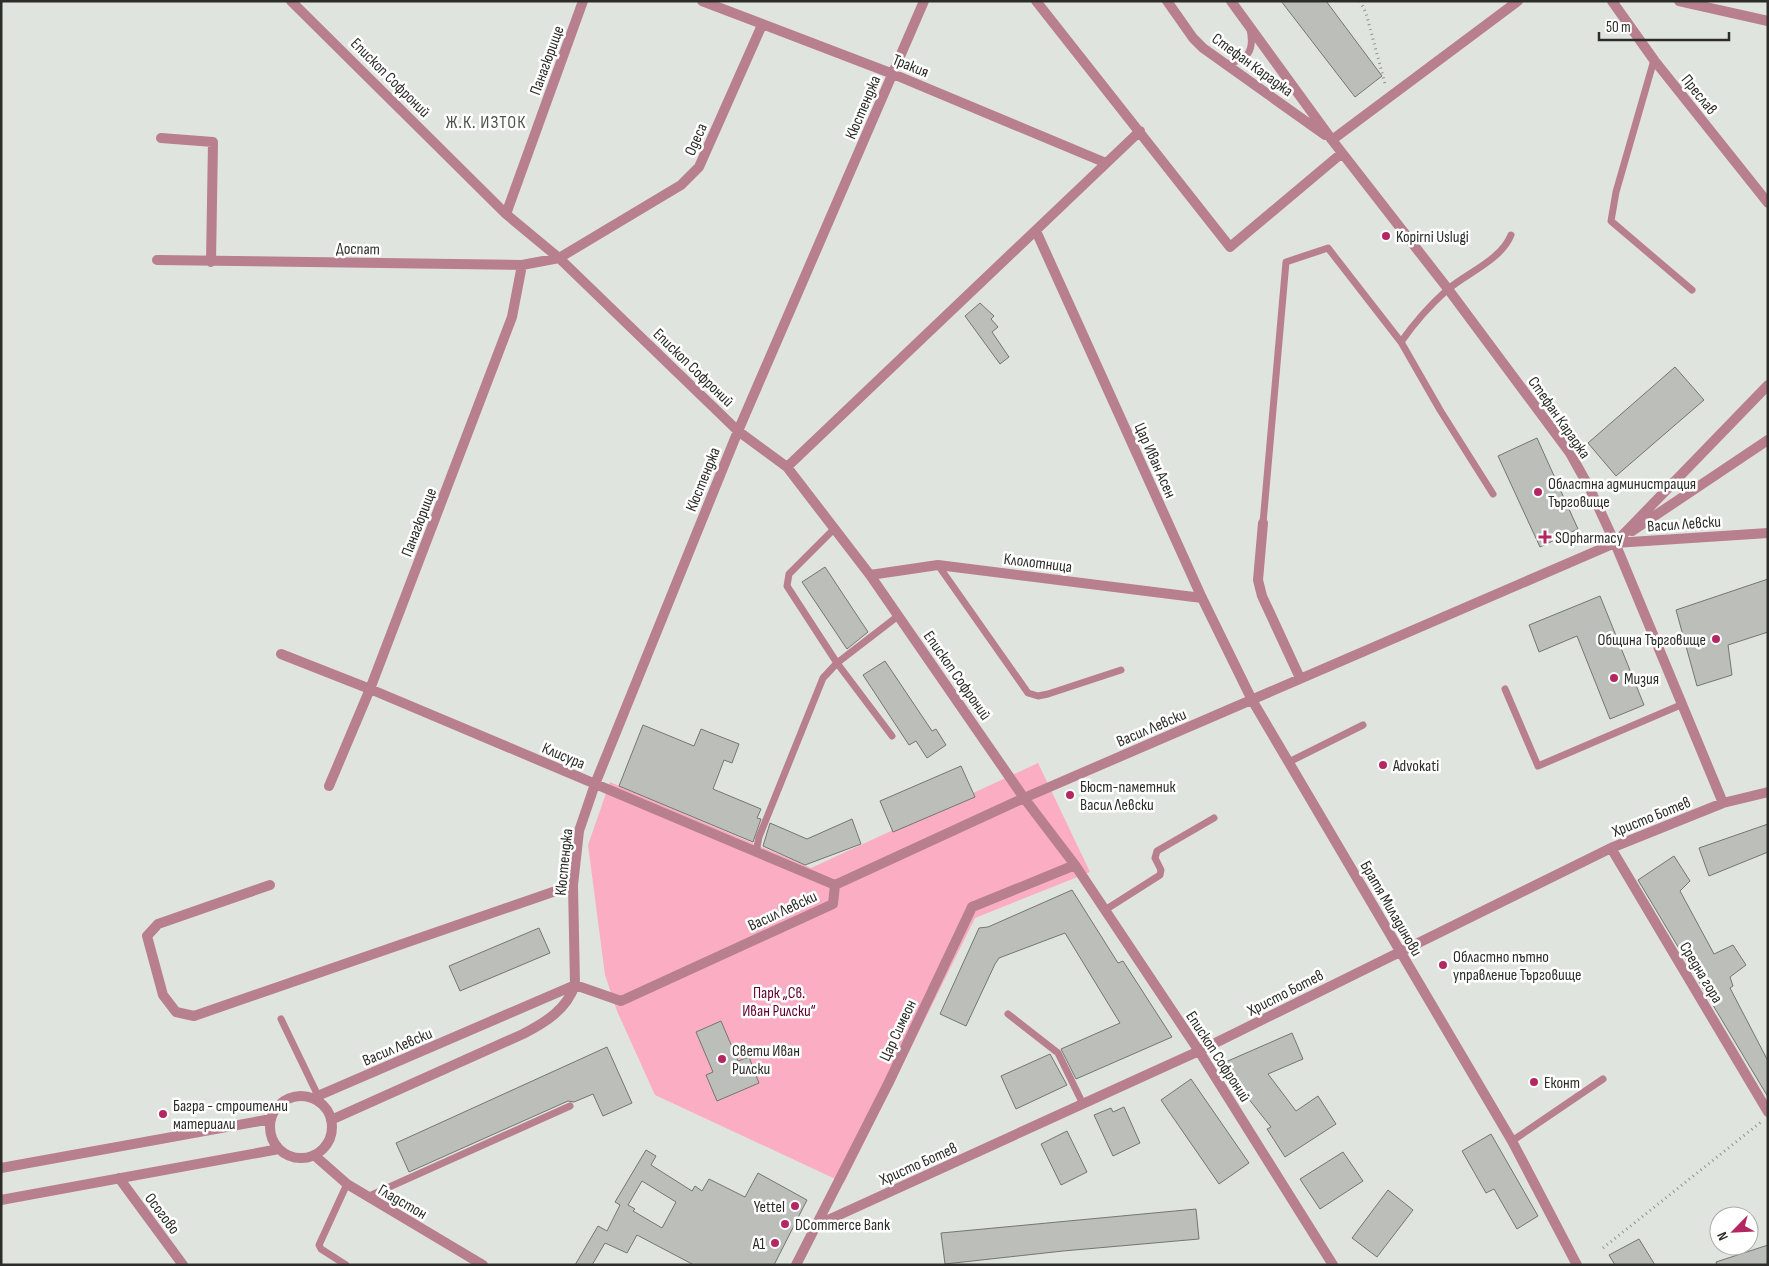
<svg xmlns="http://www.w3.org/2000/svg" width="1769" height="1266" font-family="'Sofia Sans Condensed',sans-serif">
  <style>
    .green { fill: #faadc3 }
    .building { fill: #bbbeb9; stroke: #737671; fill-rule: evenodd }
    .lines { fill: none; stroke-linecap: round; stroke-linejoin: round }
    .path { stroke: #90928f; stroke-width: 3; stroke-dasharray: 1 4; stroke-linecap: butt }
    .lane { stroke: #b87f8f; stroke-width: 7 }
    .street { stroke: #b87f8f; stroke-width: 10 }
    .poi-dot { fill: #b32862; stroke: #fff; stroke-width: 2 }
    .labels { text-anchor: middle; stroke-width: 5; stroke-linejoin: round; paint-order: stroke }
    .street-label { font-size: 16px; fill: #2c2d2b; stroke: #fff }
    .poi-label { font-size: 16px; fill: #2c2d2b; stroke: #fff; text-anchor: start }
    .park-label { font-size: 16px; fill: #62002f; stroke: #fff }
    .neighbourhood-label { font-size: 18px; letter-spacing: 1px; fill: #4e514d; stroke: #fff }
  </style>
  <rect width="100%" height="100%" fill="#e0e4df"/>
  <path class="green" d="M1038,763L1090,872L975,918L844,1183L655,1095L617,1011L605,975L588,845L610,782L811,868Z"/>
  <path class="building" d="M1281,1H1326L1382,76L1355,97Z
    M980,303L994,316L991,319L998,327L992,332L1009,357L1000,364L965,316Z
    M1675,367L1704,400L1616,476L1588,443Z
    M1537,438L1578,529L1540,547L1498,456Z
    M825,567L868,632L847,649L802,582Z
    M1768,579V632L1728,645L1732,675L1697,686L1676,610Z
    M1600,596L1644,705L1610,719L1577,636L1539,652L1529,625Z
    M885,661L932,731L936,729L946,745L927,758L916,741L909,745L863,675Z
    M643,725L694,746L701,729L739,744L732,763L724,760L713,789L761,809L757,818L761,819L753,842L619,786Z
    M961,766L975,797L893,832L880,801Z
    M852,819L861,844L805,865L763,846L770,823L807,839Z
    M1768,824V852L1709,876L1699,848Z
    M1674,856L1690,881L1680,891L1714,954L1733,945L1746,965L1730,977L1733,986L1730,988L1768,1061V1097L1638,880Z
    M1072,890L1118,963L1123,961L1172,1037L1076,1079L1061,1049L1120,1023L1065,933L999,958L995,964L966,1026L940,1014L979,928L988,927Z
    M539,928L550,953L460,991L449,966Z
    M721,1021L738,1061L749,1057L759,1083L717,1101L706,1075L713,1072L696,1032Z
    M1292,1033L1303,1059L1268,1074L1296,1111L1318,1096L1336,1124L1285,1157L1267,1129L1271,1127L1221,1064Z
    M607,1047L632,1103L603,1116L593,1094L574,1102L568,1101L409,1172L396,1143Z
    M1050,1054L1067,1085L1016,1109L1001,1076Z
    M1191,1079L1249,1163L1219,1184L1161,1100Z
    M1124,1107L1140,1143L1113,1156L1094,1115L1111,1108L1113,1112Z
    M1067,1131L1087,1172L1061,1185L1041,1144Z
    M1491,1134L1538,1216L1517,1229L1494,1189L1486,1193L1462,1151Z
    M646,1150L656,1156L651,1165L692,1191L695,1186L702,1191L709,1179L745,1197L758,1173L807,1200L774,1265H694L637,1235L627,1253L605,1243L592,1265H575L598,1226L607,1231L620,1205L615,1202ZM642,1181L676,1202L662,1228L633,1211L635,1209L628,1205Z
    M1343,1152L1363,1181L1320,1209L1300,1179Z
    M1388,1190L1413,1210L1377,1257L1352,1238Z
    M1196,1209L1199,1239L1063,1251L945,1264L941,1233Z
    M1639,1239L1655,1265H1615L1609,1255Z
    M1768,1245V1265H1717L1716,1262Z"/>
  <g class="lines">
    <path class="path" d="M1360,1L1366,13L1385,84
      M1603,1248L1761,1122"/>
    <path class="lane" d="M1654,60L1616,192L1611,221L1692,290
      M1225,64C1247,61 1255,52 1250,29
      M1401,342C1415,322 1429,306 1447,290C1467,273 1501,260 1511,235
      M1263,523L1286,262L1328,248L1401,342L1440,410L1493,494
      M834,529L789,574L787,586L837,663L892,736
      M938,565L1028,693L1038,696L1048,694L1121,670
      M1505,689L1538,766L1683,704
      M1289,762L1363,725
      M756,852L759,837L823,678L837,663L898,616
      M1105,910L1160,875L1161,870L1155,858L1157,851L1214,818
      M1008,1014L1058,1053L1083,1104
      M281,1019L322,1104
      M1512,1141L1603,1079
      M367,1197L570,1106
      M346,1265L321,1249L319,1245L347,1184"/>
    <path class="street" d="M291,1L506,214L559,258L738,431L787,467L870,575L1024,798L1075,865L1199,1051L1333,1265
      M702,1L893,74L1106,163
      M1036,1L1230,247L1342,153
      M1167,1L1193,38L1203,48L1325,135
      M1231,1L1332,140L1448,289L1570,453L1590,489L1615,543L1723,803
      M1612,1L1654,60L1768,203
      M1679,1L1768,21
      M161,138L213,142L211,262
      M1332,140L1518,1
      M506,214L583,1
      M1036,231L1202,598L1252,700L1512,1141L1577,1265
      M157,260L522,265L559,258L681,185L699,167L762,25
      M787,467L1140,131
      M1263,523L1258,580L1262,596L1300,678
      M1632,531L1768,440
      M1615,543L1768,385
      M870,575L938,565L1202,598
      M281,654L370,689L835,885
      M329,786L370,689L512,317L522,265
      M1611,848L1768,1112
      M270,885L158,924L147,936L163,995L176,1012L194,1016L573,885
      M270 1127a31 31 0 1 1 62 0a31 31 0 1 1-62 0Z
      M313,1098L575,985L621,1001L833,904L835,885L1024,798L1615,543L1768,533
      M331,1120L523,1034C546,1022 566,1010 575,985L573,885L579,831L595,784L738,431L924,1
      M314,1155L347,1184L483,1265
      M1,1168L271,1119
      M119,1178L183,1265
      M1,1200L279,1149
      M817,1225L1199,1051L1611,848L1723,803L1768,792
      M796,1265L889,1082L972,907L1075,865"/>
  </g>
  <g class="poi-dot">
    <circle cx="1386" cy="236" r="5"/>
    <circle cx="1538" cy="492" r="5"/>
    <path d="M1542.5 529.5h5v5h5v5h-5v5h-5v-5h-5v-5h5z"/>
    <circle cx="1716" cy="639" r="5"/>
    <circle cx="1614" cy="678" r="5"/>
    <circle cx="1383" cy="765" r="5"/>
    <circle cx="1070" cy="795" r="5"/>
    <circle cx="1443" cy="965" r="5"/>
    <circle cx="722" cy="1059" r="5"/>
    <circle cx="1534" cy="1082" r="5"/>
    <circle cx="163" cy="1114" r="5"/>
    <circle cx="795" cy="1206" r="5"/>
    <circle cx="785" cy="1224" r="5"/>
    <circle cx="775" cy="1243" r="5"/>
  </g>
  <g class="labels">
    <g class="street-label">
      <text transform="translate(546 60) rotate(-70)" y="6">Панагюрище</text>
      <text transform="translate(1253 64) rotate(36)" y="6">Стефан Караджа</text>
      <text transform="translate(911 65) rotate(22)" y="6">Тракия</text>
      <text transform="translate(391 77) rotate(45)" y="6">Епископ Софроний</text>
      <text transform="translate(1700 94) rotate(51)" y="6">Преслав</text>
      <text transform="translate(862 107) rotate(-67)" y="6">Кюстенджа</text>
      <text transform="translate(695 139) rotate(-66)" y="6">Одеса</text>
      <text transform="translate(358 248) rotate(1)" y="6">Доспат</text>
      <text transform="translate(694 367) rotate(44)" y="6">Епископ Софроний</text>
      <text transform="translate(1560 417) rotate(55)" y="6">Стефан Караджа</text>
      <text transform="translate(1156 460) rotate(66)" y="6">Цар Иван Асен</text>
      <text transform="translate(702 479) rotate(-68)" y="6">Кюстенджа</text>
      <text transform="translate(418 522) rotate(-69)" y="6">Панагюрище</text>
      <text transform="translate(1684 523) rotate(-4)" y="6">Васил Левски</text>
      <text transform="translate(1038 562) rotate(7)" y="6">Клолотница</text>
      <text transform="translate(958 675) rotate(55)" y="6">Епископ Софроний</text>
      <text transform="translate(1151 727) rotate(-23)" y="6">Васил Левски</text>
      <text transform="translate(564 755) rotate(23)" y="6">Клисура</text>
      <text transform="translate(1651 816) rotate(-22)" y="6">Христо Ботев</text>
      <text transform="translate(563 862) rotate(-84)" y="6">Кюстенджа</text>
      <text transform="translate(1392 908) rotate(60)" y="6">Братя Миладинови</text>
      <text transform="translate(782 910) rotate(-25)" y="6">Васил Левски</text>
      <text transform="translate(1702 972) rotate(59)" y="6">Средна гора</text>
      <text transform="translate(1285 992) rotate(-27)" y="6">Христо Ботев</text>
      <text transform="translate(897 1030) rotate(-65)" y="6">Цар Симеон</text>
      <text transform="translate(397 1046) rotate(-23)" y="6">Васил Левски</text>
      <text transform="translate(1219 1056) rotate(57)" y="6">Епископ Софроний</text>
      <text transform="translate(918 1163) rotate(-24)" y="6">Христо Ботев</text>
      <text transform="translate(403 1201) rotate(30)" y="6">Гладстон</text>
      <text transform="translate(163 1213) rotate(53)" y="6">Осогово</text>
    </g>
    <g class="poi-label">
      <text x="1396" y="242">Kopirni Uslugi</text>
      <text x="1548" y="489">Областна администрация<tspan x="1548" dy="18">Търговище</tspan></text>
      <text x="1555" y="543">SOpharmacy</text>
      <text x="1706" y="645" text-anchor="end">Община Търговище</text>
      <text x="1624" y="684">Мизия</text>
      <text x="1393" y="771">Advokati</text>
      <text x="1080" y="792">Бюст-паметник<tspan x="1080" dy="18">Васил Левски</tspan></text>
      <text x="1453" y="962">Областно пътно<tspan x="1453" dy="18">управление Търговище</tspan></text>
      <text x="732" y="1056">Свети Иван<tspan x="732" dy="18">Рилски</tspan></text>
      <text x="1544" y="1088">Еконт</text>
      <text x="173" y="1111">Багра - строителни<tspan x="173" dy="18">материали</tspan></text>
      <text x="785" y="1212" text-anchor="end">Yettel</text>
      <text x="795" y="1230">DCommerce Bank</text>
      <text x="765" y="1249" text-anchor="end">A1</text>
    </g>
    <g class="park-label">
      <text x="779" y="998">Парк „Св.<tspan x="779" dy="18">Иван Рилски“</tspan></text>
    </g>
    <g class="neighbourhood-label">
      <text x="486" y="128">Ж.К. ИЗТОК</text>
    </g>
  </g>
  <rect width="1769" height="1266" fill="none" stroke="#2c2d2b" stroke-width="5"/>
  <g transform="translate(1734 1231) rotate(246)"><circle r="24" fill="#ffffff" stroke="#ababaa"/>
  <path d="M0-4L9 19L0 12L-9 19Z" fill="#b32862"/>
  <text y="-8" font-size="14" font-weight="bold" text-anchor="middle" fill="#2c2d2b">N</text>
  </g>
  <path d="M1599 32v8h130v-8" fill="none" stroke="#2c2d2b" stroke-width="2.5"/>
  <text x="1606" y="32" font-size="15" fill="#2c2d2b" stroke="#ffffff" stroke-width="4" paint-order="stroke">50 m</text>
</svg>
